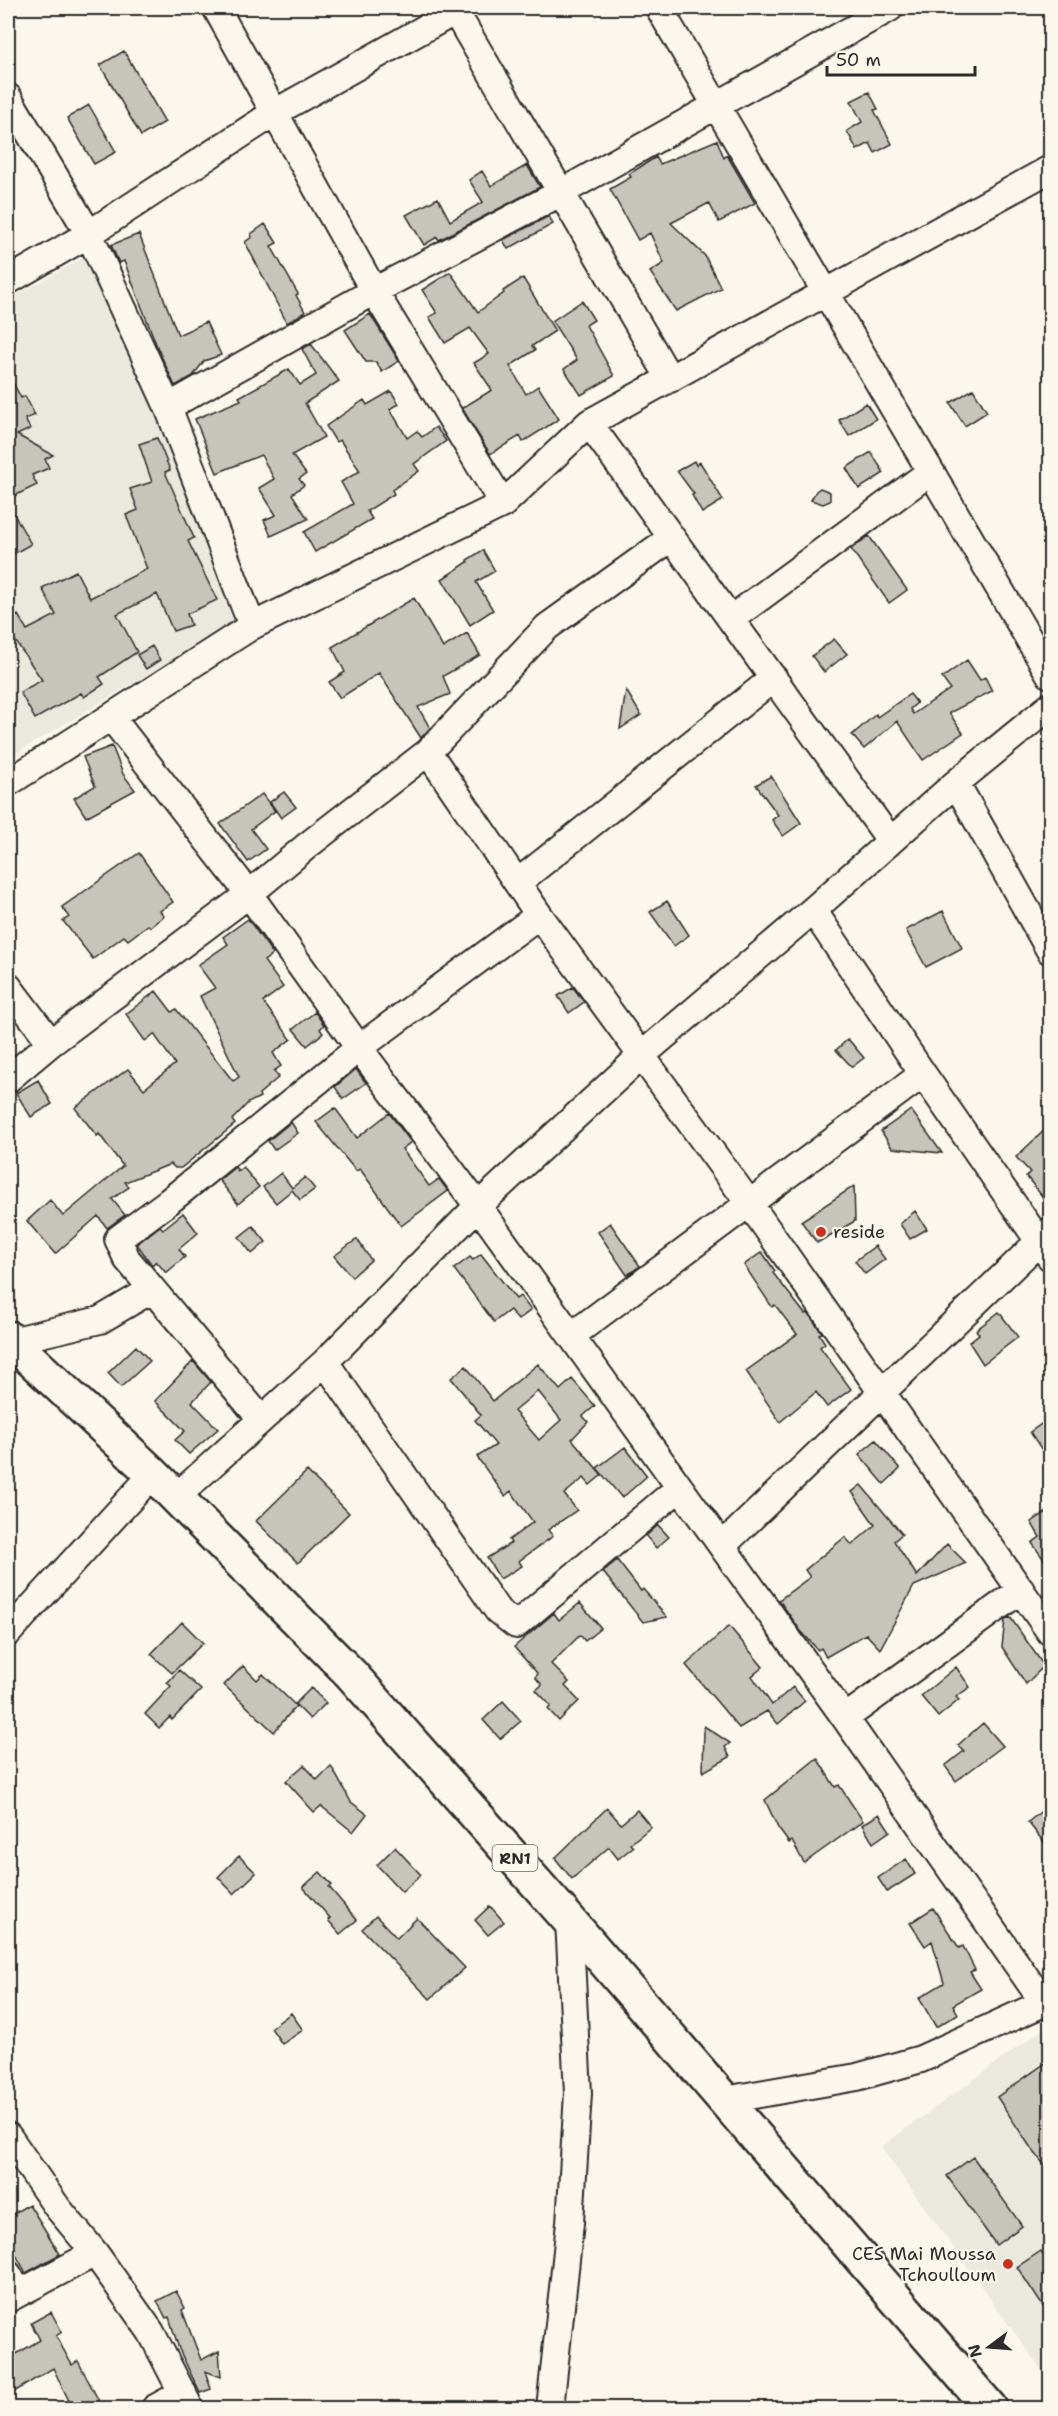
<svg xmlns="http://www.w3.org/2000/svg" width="1058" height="2416" font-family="'Shantell Sans',sans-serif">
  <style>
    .built { fill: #ebe8de }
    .building { fill: #c7c4bc; stroke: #2b2b2b; stroke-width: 1.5; fill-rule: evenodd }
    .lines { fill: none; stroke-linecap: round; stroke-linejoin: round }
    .minor-casing { stroke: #2b2b2b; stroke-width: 30 }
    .highway-casing { stroke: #2b2b2b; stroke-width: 38 }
    .minor { stroke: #fbf7ec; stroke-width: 26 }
    .highway { stroke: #fbf7ec; stroke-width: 33 }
    .poi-dot { fill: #c8321e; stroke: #fbf7ec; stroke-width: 2 }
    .labels { text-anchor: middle; stroke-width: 4.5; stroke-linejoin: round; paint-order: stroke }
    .shield { fill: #fbf7ec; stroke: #696865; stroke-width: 1.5 }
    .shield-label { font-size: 16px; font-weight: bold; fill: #2b2b2b }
    .poi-label { font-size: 18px; fill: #2b2b2b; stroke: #fbf7ec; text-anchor: start }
  </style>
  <rect width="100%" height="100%" fill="#fbf7ec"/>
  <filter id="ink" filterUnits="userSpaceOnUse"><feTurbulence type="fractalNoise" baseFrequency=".0167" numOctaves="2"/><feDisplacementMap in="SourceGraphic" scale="12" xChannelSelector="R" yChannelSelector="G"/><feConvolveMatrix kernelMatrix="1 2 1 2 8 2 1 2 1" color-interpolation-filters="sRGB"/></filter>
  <g filter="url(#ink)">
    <path class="built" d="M83,258L160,417L234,623L8,758V300Z
      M1050,2024V2382L881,2147Z"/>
    <path class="building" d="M124,51L165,122L141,136L100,65Z
      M869,92L878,109L874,110L892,144L875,153L870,143L857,150L847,131L862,122L851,101Z
      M89,105L116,152L94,164L67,118Z
      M717,140L724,158L727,155L755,203L719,222L709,203L671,223L705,256L721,288L676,311L650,272L664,263L650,233L638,240L610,189L631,177L629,174L656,157L660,164Z
      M527,165L540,187L439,240L437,237L424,245L406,215L438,198L450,221L483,202L469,180L482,171L491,186Z
      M549,216L553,224L508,249L503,240Z
      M265,224L277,243L271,246L298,294L296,295L305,312L287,323L245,242L252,237L251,234Z
      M139,234L178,335L206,322L221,355L204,361L193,376L175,386L158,349L124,261L119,263L111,245Z
      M450,272L478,312L504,293L503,291L523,278L555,331L532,346L535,350L510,366L526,394L538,386L559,419L523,442L520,436L490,454L462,408L492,390L474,363L489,354L470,328L445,343L429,317L437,313L422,290Z
      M582,301L594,320L586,325L614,376L581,395L564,369L577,360L552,321Z
      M370,314L399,361L382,372L376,362H366L345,330Z
      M311,344L339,381L305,403L324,437L292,455L306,474L299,479L304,485L292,494L308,519L271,536L264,520L276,515L259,488L274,479L261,455L217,473L195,419L241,400L239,397L289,369L300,385L316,375L302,349Z
      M8,373L21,398L25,396L35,415L25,419L30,429L17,435L53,455L45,459L49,468L32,475L37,485L8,499Z
      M973,389L987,412L965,426L950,403Z
      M391,391L399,404L390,409L407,438L417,431L422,437L436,427L446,441L414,464L419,471L392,490L394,494L367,511L372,519L315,552L304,532L353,504L341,482L360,471L340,440L336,442L326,426L364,400L367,405Z
      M866,403L876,419L849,436L839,420Z
      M157,438L170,470L165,472L194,538L188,541L217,600L187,614L191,625L173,631L157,594L117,614L137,652L99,677L104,684L84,697L81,693L35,719L20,692L42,680L8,630V621L18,615L27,630L56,615L42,588L76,571L90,598L147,569L126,515L138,510L130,489L152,482L139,444Z
      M871,452L884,473L859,489L846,468Z
      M694,461L696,465L700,462L723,500L702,513L692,495L694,494L677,471Z
      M820,488L830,492V501L823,504L811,500L816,491Z
      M8,504L31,544L8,557Z
      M869,536L907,590L889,603L851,549Z
      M483,550L495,571L476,582L493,610L470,625L442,579L468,562L467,560Z
      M414,598L443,648L467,633L480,655L443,676L450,694L418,707L430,728L421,738L379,673L340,698L329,682L345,672L332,647Z
      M834,639L847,654L824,672L812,656Z
      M152,646L160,660L146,669L137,655Z
      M967,660L980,680L985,677L992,691L949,713L963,733L923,760L897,721L864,749L852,735L876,714L877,717L910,694L917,703L910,709L913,714L950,689L942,678Z
      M626,690L641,715L620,729Z
      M112,746L123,774L135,790L86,817L74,798L95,786L83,757Z
      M771,776L801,823L783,836L772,820L778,815L756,785Z
      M284,792L296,807L281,818L270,802Z
      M262,794L275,811L251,829L266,849L248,862L220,824Z
      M139,853L173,902L160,911L164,916L150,927L148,925L128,940L124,936L93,959L63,921L69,917L62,907Z
      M667,901L689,935L674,946L650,912Z
      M943,911L962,948L926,967L906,930Z
      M248,919L273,954L264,961L283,987L263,1002L291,1039L273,1053L281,1066L274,1071L279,1077L259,1094L260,1097L248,1103L232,1120L235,1124L181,1168H175L171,1164L125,1182L129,1187L112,1199L125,1215L107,1228L98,1216L55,1254L27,1221L50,1200L63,1216L123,1166L99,1134L97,1136L75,1108L128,1069L144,1089L175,1064L154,1034L145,1041L126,1014L156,991L172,1012L176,1009L233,1081L239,1077L200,996L215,988L198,965L228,944L223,937Z
      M573,987L584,1002L569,1013L558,996Z
      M315,1012L324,1025L320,1029L323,1033L307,1046L293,1029Z
      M848,1039L864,1058L852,1067L836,1050Z
      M356,1069L366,1083L343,1099L335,1087Z
      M38,1080L52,1104L31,1117L16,1093Z
      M335,1108L357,1138L389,1113L411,1142L402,1149L429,1186L439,1179L448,1191L401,1226L360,1169L356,1171L316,1122Z
      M911,1110L942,1153L892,1148L881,1131Z
      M291,1122L298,1133L274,1150L268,1141Z
      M1050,1125V1206L1026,1176L1030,1172L1016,1157Z
      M235,1167L238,1171L243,1167L259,1187L238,1204L219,1180Z
      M281,1173L292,1188L305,1177L315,1189L300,1200L292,1190L276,1203L263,1187Z
      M854,1186L855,1221L817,1243L801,1221Z
      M915,1211L927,1229L910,1239L900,1224Z
      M183,1213L198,1233L179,1249L185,1257L166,1273L156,1261L152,1265L137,1244L160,1226L163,1229Z
      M610,1223L640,1266L627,1275L598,1232Z
      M253,1226L266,1242L252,1254L239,1237Z
      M357,1239L371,1260L352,1277L334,1256Z
      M875,1246L885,1259L865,1274L855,1261Z
      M762,1252L775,1271L773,1273L805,1314L808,1313L822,1333L819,1334L825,1343L820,1347L851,1389L827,1407L816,1392L780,1422L746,1371L797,1334L775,1305L772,1307L744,1265Z
      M481,1254L516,1299L520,1296L531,1310L518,1320L510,1310L494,1322L454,1269L470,1257L473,1260Z
      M999,1312L1018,1337L983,1364L969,1342L979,1334L976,1330Z
      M136,1346L150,1361L121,1387L108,1373Z
      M193,1361L211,1382L192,1402L218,1429L189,1454L175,1440L185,1431L155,1401Z
      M538,1364L560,1390L572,1379L595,1406L583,1416L588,1422L572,1439L602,1475L590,1485L584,1478L564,1494L577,1510L548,1530L553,1536L519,1561L522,1566L500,1579L487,1558L511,1543L509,1540L533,1522L511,1491L505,1496L477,1457L496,1445L475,1420L481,1415L451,1378L466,1366L493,1401ZM538,1391L561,1420L539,1440L514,1411Z
      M1050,1418V1462L1030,1432Z
      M876,1440L900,1469L884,1484L859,1454Z
      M625,1447L647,1476L622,1498L597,1468Z
      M307,1471L349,1513L298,1563L256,1521Z
      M861,1485L902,1534L894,1541L917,1576L947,1544L966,1563L914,1586L880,1649L866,1634L826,1657L821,1648L818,1650L800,1630L779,1600L810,1577L805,1570L845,1537L852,1545L875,1525L852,1492Z
      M1050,1510V1568L1032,1543L1040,1537L1031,1522Z
      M658,1525L669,1537L656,1548L646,1536Z
      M617,1560L641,1591L643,1589L667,1617L643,1622L603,1572Z
      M580,1603L601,1628L585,1641L580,1635L551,1664L569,1682L565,1686L579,1701L559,1721L548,1709L551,1706L536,1690L542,1685L535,1677L538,1674L514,1647L554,1613L559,1620Z
      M1010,1617L1044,1666L1026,1684L1002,1647L1005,1620Z
      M182,1622L203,1643L172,1673L151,1654Z
      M729,1626L763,1667L752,1676L772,1705L793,1687L805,1701L778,1724L767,1711L739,1728L686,1665Z
      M243,1666L257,1680L263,1674L296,1706L274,1732L224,1685Z
      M956,1667L970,1687L956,1697L959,1700L938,1717L921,1696Z
      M179,1670L201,1690L172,1720L170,1717L159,1728L145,1714L171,1686L167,1683Z
      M311,1688L326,1703L310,1719L295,1704Z
      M503,1701L521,1721L500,1739L483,1720Z
      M983,1723L1003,1746L956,1781L945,1766L964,1751L958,1745Z
      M704,1726L730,1743L725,1747L730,1757L703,1772Z
      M817,1758L835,1787L839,1785L863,1821L804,1863L792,1841L789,1843L778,1828L765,1800Z
      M304,1765L317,1780L331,1766L351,1802L367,1814L353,1832L321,1806L314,1812L286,1781Z
      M1050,1804V1850L1028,1822Z
      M607,1808L621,1824L637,1810L651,1827L630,1844L633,1847L618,1859L609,1847L572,1879L555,1858Z
      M879,1814L890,1831L873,1843L862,1825Z
      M395,1847L421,1875L402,1892L377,1865Z
      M239,1856L256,1873L234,1894L218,1877Z
      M906,1859L915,1874L887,1892L878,1878Z
      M320,1872L332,1885L329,1887L357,1920L340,1934L328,1920L330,1918L303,1887Z
      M490,1906L504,1922L488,1935L475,1920Z
      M933,1908L959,1948L963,1946L975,1970L970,1972L981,1989L953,2005L958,2014L936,2027L919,1998L944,1983L932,1941L925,1946L910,1923Z
      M376,1916L397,1938L417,1918L465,1968L430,1999L362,1929Z
      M291,2013L303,2030L282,2044L271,2028Z
      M1050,2060V2172L1031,2148L997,2097Z
      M973,2157L1022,2226L996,2245L947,2176Z
      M29,2204L60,2254L26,2273L15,2253L8,2257V2217Z
      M1041,2251L1050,2265V2317L1017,2267Z
      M176,2291L185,2308L182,2310L201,2360L219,2351L221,2377L205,2371L211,2389L200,2393L179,2349L169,2317L166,2318L157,2301Z
      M51,2312L62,2332L56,2336L72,2365L78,2361L103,2409H73L53,2368L14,2392L8,2381V2359L40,2340L31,2323Z"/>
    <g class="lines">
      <g class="minor-casing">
        <path id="minor" d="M216,8L374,291L503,504
          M659,8L1050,675
          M455,11L670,379
          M8,97L89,234L168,407L252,626
          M8,281L89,234L274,113L461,8
          M168,407L374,291L562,192L890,8
          M589,423L890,840
          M731,619L930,472
          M111,717L249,894L359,1048L478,1206L845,1718L1044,2003
          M428,752L539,915L749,1203L1050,1632
          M8,783L252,626L503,504L589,423L1050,169
          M956,783L1050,951
          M517,883L774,678
          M813,910L923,1074L1050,1257
          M8,986L51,1043
          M8,1079L51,1043L249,894L308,845L428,752L547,627L671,538
          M571,1336L923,1074
          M11,1341L100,1320L151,1290
          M325,1362L498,1611L516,1625L679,1488
          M261,1419L127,1259L118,1239L168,1202L359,1048L539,915
          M176,1497L325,1362L478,1206L642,1055L813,910L956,783L1050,706
          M722,1546L1050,1231
          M8,1633L153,1474
          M845,1718L1021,1590
          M725,2100L857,2077L921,2059L1050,2000
          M8,2136L57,2207L95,2253L151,2332L190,2408
          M8,2274L19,2293
          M8,2299L95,2253
          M155,2408L183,2393
          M550,2408L570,2223L578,2093L569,1920"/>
      </g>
      <g class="highway-casing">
        <path id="highway" d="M8,1338L153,1474L351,1674L569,1920L990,2408"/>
      </g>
      <use href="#minor" class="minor"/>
      <use href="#highway" class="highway"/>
    </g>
  </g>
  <g class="poi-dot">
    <circle cx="821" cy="1232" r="6"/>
    <circle cx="1008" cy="2264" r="6"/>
  </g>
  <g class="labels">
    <rect class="shield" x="492.5" y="1845" width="45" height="26" rx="4.5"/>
    <g class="shield-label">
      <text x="515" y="1864">RN1</text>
    </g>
    <g class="poi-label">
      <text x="833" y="1238">reside</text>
      <text x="996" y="2260" text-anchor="end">CES Mai Moussa<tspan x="996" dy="21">Tchoulloum</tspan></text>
    </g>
  </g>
  <rect width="1058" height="2416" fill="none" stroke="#fbf7ec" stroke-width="30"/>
  <rect x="15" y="15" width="1028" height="2386" fill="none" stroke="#2b2b2b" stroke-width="2" filter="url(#ink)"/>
  <g transform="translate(989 2347) rotate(254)" stroke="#fbf7ec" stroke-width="4.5" paint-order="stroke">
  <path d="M0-4.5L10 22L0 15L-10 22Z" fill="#2b2b2b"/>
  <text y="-9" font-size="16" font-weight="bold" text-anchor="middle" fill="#2b2b2b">N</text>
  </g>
  <path d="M827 66v9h148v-9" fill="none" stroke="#2b2b2b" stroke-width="3"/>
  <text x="836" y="66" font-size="18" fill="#2b2b2b" stroke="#fbf7ec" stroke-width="4.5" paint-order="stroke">50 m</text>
</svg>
